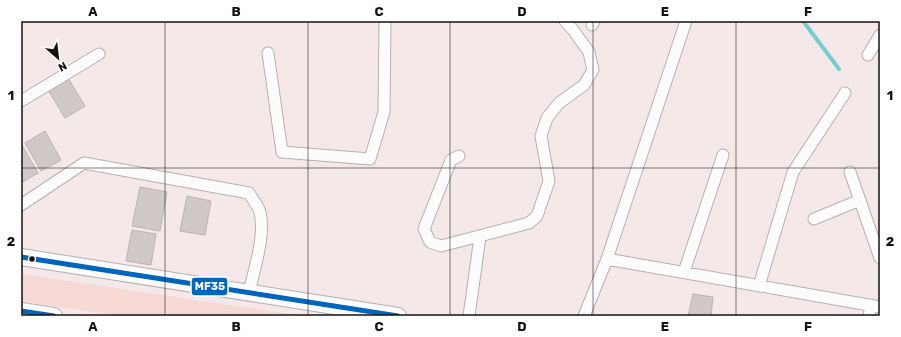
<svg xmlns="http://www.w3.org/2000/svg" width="901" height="337" font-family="Rubik,sans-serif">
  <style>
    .green { fill: #f6d8d5 }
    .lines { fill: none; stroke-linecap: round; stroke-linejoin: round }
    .stream { stroke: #77cdd0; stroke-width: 4 }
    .building { fill: #d1c9c8; stroke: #bab1b0 }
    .minor-casing { stroke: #b8afae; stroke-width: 13 }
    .secondary-casing { stroke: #b8afae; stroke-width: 18 }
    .minor { stroke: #fdfcfc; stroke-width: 11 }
    .secondary { stroke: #fdfcfc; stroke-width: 16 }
    .bus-1-casing { stroke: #fff; stroke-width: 8 }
    .bus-1 { stroke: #0065bd; stroke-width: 5 }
    .grid { fill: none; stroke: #16100f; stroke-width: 1; stroke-opacity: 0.55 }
    .bus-dot { fill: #16100f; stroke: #fff; stroke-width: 1.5 }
    .line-badge { stroke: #fff; stroke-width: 1.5 }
    .badge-label { font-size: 11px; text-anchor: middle; font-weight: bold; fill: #fff }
    .neatline { fill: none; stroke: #16100f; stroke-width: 1.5 }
    .grid-label { font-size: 13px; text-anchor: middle; font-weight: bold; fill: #16100f }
  </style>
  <rect width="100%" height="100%" fill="#f4e9e8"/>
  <path class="green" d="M21,274L303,316H120L21,301Z"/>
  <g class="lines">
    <path class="stream" d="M803,21L839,69"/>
  </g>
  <path class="building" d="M68,78L85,106L65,118L48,90Z
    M45,131L61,160L41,171L25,143Z
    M22,145L38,173L21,183V146Z
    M140,187L167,192L160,231L132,226Z
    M187,196L211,201L205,235L180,231Z
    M132,230L156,234L151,265L126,261Z
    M693,294L713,297L711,316H688Z"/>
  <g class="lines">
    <g class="minor-casing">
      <path id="minor" d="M592,25L594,21
        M268,53L282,152L370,159L384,112L385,21
        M868,55L880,35
        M21,101L99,54
        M459,156L451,160L424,229L430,242L441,246L529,223L537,216L549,181L541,136L547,118L559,103L584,85L593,70L589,52L573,30L565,21
        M850,172L880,258
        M21,205L84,163L249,193C252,198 256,204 259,209C267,232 254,269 249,293
        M814,219L860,200
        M607,259L880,307
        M684,272L723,155
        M759,286L793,172L845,93
        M469,316L480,237
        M584,316L607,259L686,21
        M869,316L871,305"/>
    </g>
    <g class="secondary-casing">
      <path id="secondary" d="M21,257L398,316
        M21,311L54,316"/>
    </g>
    <use href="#minor" class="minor"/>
    <use href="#secondary" class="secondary"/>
    <g class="bus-1-casing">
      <path id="bus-1" d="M21,257L398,316
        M21,311L54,316"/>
    </g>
    <use href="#bus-1" class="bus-1"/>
  </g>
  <path class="grid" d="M165,21V316M308,21V316M450,21V316M593,21V316M736,21V316M21,168H880"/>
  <circle class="bus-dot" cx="32" cy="259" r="3.5"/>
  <rect class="line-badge" x="191" y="277" width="37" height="19" rx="4" fill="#0065bd"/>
  <g class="badge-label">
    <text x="210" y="290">MF35</text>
  </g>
  <rect width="901" height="337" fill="none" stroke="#ffffff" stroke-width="44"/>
  <g transform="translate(58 58) rotate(152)" stroke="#ffffff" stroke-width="3" paint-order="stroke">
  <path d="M0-3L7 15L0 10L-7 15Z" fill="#16100f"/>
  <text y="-6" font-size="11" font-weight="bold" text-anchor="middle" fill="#16100f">N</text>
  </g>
  <rect x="22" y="22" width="857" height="293" class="neatline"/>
  <g class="grid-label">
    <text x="93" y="16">A</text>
    <text x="236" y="16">B</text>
    <text x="379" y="16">C</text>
    <text x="522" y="16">D</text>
    <text x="665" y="16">E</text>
    <text x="808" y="16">F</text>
    <text x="11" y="100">1</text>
    <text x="890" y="100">1</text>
    <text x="11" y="246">2</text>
    <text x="890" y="246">2</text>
    <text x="93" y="331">A</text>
    <text x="236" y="331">B</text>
    <text x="379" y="331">C</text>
    <text x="522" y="331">D</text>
    <text x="665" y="331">E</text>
    <text x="808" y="331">F</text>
  </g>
</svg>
